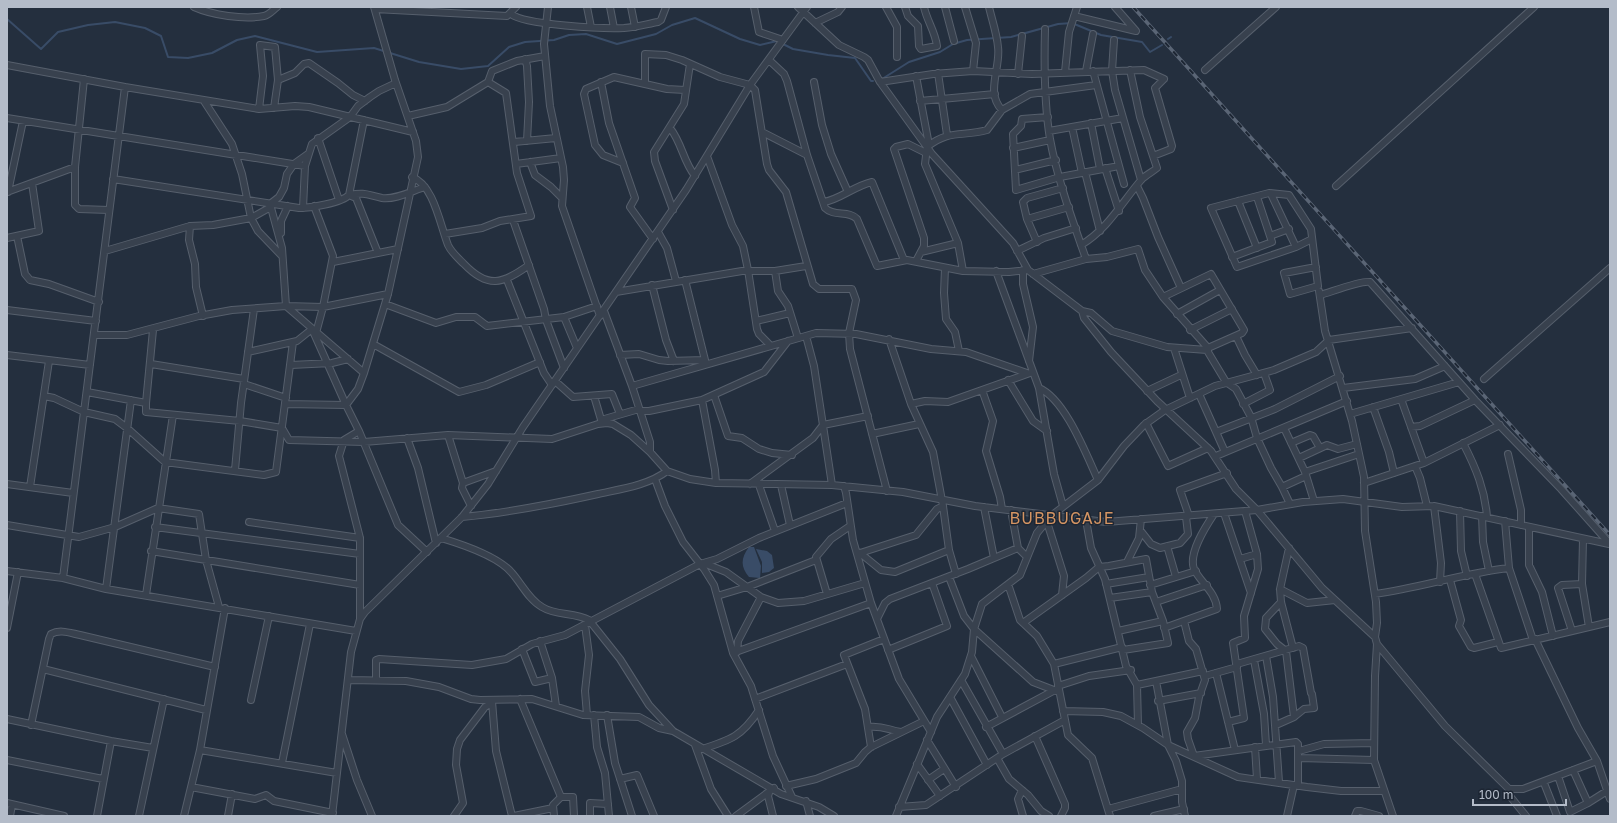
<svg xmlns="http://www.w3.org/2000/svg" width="1617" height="823" font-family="'Golos Text',sans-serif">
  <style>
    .water { fill: #394c67 }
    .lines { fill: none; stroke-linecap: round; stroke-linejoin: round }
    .stream { stroke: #394c67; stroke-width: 2 }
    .minor-casing { stroke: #565f6c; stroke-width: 8 }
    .minor { stroke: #38414e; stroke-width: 6 }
    .rail-casing { stroke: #5a6575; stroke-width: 3.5 }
    .rail { stroke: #1d2633; stroke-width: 2; stroke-dasharray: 6; stroke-linecap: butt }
    .labels { text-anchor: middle; stroke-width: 3; stroke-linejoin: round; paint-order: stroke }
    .quarter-label { font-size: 16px; letter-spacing: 1px; fill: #d59563; stroke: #1d2633 }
  </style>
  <rect width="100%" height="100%" fill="#242f3e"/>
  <path class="water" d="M749,547H754L761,566L760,578L749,577C740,566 741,558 749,547Z
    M756,549L767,551L772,555L774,568L769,572L762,573V562Z"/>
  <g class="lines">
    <path class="stream" d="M7,19L41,49L58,32L88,25L115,22L145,28L161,36L168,57L188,58L212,53L237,40L255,36L317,52L374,48L419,62L461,69L488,66L509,47L525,42L554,40L569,35L586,34L617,44L656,34L672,25L695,18L740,39L760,45L777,41L793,49L828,55L855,58L871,81H873
      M1168,39L1171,37
      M882,79L909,62L940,52L953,44L967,40L1011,37L1058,24L1072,23L1101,35L1142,42L1150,52L1162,45"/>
    <g class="minor-casing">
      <path id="minor" d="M194,7C212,15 244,20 264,16C269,15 273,10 277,7
        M548,7L544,44L550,106L563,167L564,180L562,206L600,316
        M587,7L591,27
        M610,7L614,28
        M631,7L635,27
        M754,7L759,32L783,40
        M798,7L839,45L864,57L868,60L880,82L932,154L1013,243L1028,270L1082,311L1084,318L1111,352L1157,401L1211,451L1236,489L1257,510L1322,588L1375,637L1377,644L1375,676L1374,760L1393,816
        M886,7L897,27V57
        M905,7L908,16L918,26L919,46L921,49L937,46C935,31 927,21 924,7
        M945,7L954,41
        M965,7L976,43L973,71
        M989,7C992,20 997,34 998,47C1001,67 985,93 1002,110
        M375,9L507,16L516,7
        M511,14C524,25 605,29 624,28C636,27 647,24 658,22L661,20L666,7
        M1074,16L1136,31L1115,7
        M815,23L838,12L842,7
        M1045,29C1044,65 1044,103 1050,139C1057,178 1073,222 1086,259
        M1114,40L1112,71L1115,90L1141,180
        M525,59L527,66L529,102L527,141
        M769,60L784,74L787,81L807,155L825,208C834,217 849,210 857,219L877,266L907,260L963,271L1009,272L1028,270
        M7,65L125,87L63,578
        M1205,70L1276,7
        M1086,71L1093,34
        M1093,71L1124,184
        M1065,72L1069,32L1077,7
        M938,73L947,135
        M1018,74L1022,36
        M916,76L929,145
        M84,79L75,167V205L79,209L109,210
        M278,80L295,73L304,64L309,63L338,83L353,95L365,101
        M601,82L609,123L635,198L630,207L653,239
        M814,82L822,125L831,154L848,192
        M880,82L933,74L973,71L1032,74L1144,70L1164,79L1155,88L1172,146L1171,149L1153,156
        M645,83V54L666,55L682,60L720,77L750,85L755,90L767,164L769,170L786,192L813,284L819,289H852L856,300L849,333L850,349L887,491
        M125,87L259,109L295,106L309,107L413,132
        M204,101L232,144L242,174L251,218L258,231L282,256
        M920,101L995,94
        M259,109L263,76L260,45L275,47L278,80L274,108
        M408,116L447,107L488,82L492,71L517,61L545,56
        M1048,117L1022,119L1021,126L1013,134L1016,190L1060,177L1119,166
        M7,118L305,166
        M1091,123L1100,169
        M1072,127L1082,173
        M670,128C682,143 683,161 695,176
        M1049,131L1123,118
        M762,132L807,155
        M318,138L339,200
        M514,142L556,138
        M1013,148L1050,140
        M707,156L732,225L743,246L748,270L757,329L759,334L771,346
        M530,162L535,175L551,187L562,198
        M623,163L603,155L595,145L584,94L586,89L614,77L667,89L685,90
        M516,164L561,158
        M1105,168L1119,211
        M1015,170L1056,160
        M1085,172L1100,231
        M412,177C434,185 440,225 448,245C451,252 458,258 464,264C488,289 503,284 529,265
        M113,179L299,208C309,208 342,203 349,195L364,120
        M1137,186L1143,198L1158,237L1181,288
        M1336,186L1534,7
        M7,192L75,167
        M8,192L23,121
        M1271,194L1296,247
        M349,195C366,192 367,195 382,198C395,200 412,191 425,187
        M349,195L356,198L378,253
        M1238,201L1257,248
        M824,202C841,199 854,186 872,182L904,260
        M270,204L282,248L286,306L364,373
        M314,206L333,256L323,307L316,333
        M303,208L305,166L312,144L350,117L358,106L370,97L379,91L396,83
        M673,210L655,161L654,152L684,104L690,64
        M1027,219L1069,207
        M513,220L544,309L546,320L564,368
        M190,226L189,240L195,264L196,287L203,316
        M658,232L667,248L676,281
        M281,233V221L288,206
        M445,234L482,228L500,221L531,216L517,173L506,93L488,82
        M17,236L25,274L30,280L49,284L99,302
        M1270,236L1289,229
        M7,238L39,231L32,183
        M1312,239L1296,247L1237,267L1211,208L1269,193L1289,195L1311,229L1318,286L1290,294L1284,273L1316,267
        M1037,242L1027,219L1023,202L1027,198L1063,188
        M1081,245C1108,229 1122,202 1142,179C1146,175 1152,172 1157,168L1140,117L1130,70
        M105,251L190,226L213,225L251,218L269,208L270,204L279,197L284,188L287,174L294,164L308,154
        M1017,251L1044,238L1076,228
        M921,252L958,243
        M1232,257L1272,242L1257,197
        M916,261L924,246V238L894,149L896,147L908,144L926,153
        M333,262L398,249
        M945,268L944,293L946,319L955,332L959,351
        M1023,270V284L1033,327L1029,361
        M775,271L778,291L788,306L798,338
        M963,271L958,243L925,164L927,147C949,129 963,137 987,130L1002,110L1030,94L1096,85
        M996,271L1039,388L1054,474L1063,506
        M1033,274L1086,259L1107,257L1138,249L1145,270L1163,297L1208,348V352L1226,382L1236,389L1251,417L1257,438L1271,468L1282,487L1290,504
        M507,280L544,373L552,385
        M685,280L706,364
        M652,285L666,340L674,361
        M1319,291L1325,331L1352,421L1364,477L1365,531L1376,602L1377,623L1375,637
        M616,292L742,271H775L806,266
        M1320,295C1331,292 1362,280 1370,282L1475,400L1561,489L1610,544
        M1163,297L1211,274L1244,330L1242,333L1208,348
        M385,304L436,323L456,317H475L487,326L564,317L597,306
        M7,310L96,321
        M604,311L632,386L650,442V452
        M1082,311L1091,313L1112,331L1167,347L1207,350
        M1177,314L1220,290
        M564,317L577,348
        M756,321L790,313
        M1190,330L1232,309
        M94,335H127L199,316L232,310L286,306L323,307L388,294
        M806,336L814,366L832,485
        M1236,336L1245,355L1257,375
        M889,339L911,404L933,452L943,506L949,550L956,574
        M373,344L459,392L486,385L540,362
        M1174,348L1190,398
        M248,352L297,341L312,329L346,405L285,404
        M7,355L90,365
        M620,355L639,354L659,360L668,361L705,360
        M151,364L244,379
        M291,365L332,363L348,359
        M1484,379L1610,268
        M1008,380L1033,421L1047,431
        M555,381L573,397L612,394L620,414
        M244,384L286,398
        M632,386L816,333L856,334L931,349L966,352L1027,373
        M1039,388C1065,399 1086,454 1098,480
        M1343,388L1415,379L1445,366
        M982,390L993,421L986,451L1000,497L1002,509
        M1147,391L1181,375
        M87,392L146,403V412L240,421L282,428L289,440L364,442L448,435L552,439L598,424L607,423L613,424L631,435L650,452L667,471L690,479L716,483L832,485L903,492L975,506L1106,522L1257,510L1303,502L1343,499L1402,507L1434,506L1609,544
        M1199,394L1225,452
        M714,395L728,436L742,438L759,449L772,453L792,455
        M44,396L54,398L84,412L115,419L127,428L165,462L264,475L276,472L293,342
        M594,396L602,423
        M1401,399L1424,463
        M702,400L715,470L716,483
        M146,403L153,330
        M911,404L925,401L948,402L1030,373
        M1243,404L1270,390L1264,373
        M1373,407L1389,452L1394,473
        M1350,414L1459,382
        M601,420L639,409L643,411H649L702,400L764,372L788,341
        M1146,423L1168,466L1208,448
        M1411,427L1420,426L1475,400
        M1284,428L1305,472L1314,501
        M359,431L398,525L427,552
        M1216,432L1275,409L1340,376
        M872,434L919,424
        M448,435L463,483L462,488L471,506
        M407,438L418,468L436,543
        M1291,443L1310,435L1313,436L1320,448
        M1463,443C1476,468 1485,490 1487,517
        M1508,454L1521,510V525
        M1216,456L1347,401
        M1299,458L1327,445L1338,449L1357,444
        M1415,466L1420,478L1427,506
        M235,470L241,403L254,309
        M1305,472L1359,454
        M655,479L665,506L683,542L704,569L714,585L733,653L751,686L773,756L792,797
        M463,483L496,471
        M1364,483L1424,463L1500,425
        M7,484L73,493
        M750,484L813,438L823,425L868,416
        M759,485L775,531
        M781,485L790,525
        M844,486L846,493L853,540L871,603L899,679L931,732
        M30,487L49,361
        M1282,487L1306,476
        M1434,506L1441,563L1440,582
        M984,507L994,558
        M1011,510L1018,548L1027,557
        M1460,511L1461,551L1467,576
        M1224,513L1251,593
        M1189,516L1180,490L1227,473
        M1482,516L1483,542L1489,571
        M462,517C507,513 553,504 598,494C621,489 649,485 667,471
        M1086,520L1091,548L1105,579L1126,666L1137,685L1138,725
        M1505,521L1509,568L1533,640
        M249,522L360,538
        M1047,522L1064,576L1062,595
        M7,525L79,537L115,527L158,508L199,514L206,560L219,607
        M155,527L360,554
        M1529,527V565L1542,592L1553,636
        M1140,530L1151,544L1160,548L1180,543L1188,534L1186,517
        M441,538C461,544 498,556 512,573C521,583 529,600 542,607C556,616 574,612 589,620L620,659L649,705L673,731L781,794L819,807L834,816
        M1583,539L1582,584L1589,627
        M1167,546L1176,577
        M1289,548L1280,589L1281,602L1293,648
        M151,551L360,585
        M860,553L881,570L895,572L949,550
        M857,554L916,535L937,509L943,506
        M1240,559L1257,554
        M1127,562L1139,538L1141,519
        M706,564L726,572L761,597L778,603L804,601L865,583
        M7,571L63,578L106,589L356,631
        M1475,574L1501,648L1610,622
        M949,577L964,616L974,629L1033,682L1059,692
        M1450,580L1461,620L1459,626L1471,647L1474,648L1498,642
        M1008,584L1020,620L1037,636L1054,664L1068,735L1092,758L1110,816
        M1106,584L1149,577
        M1150,585L1196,571
        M106,589L131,400
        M1280,589L1307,603L1335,600
        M827,594L816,557L831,539L850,526
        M1375,594C1420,588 1464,573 1509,568
        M146,595L173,415
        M717,596L747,587L816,560
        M1110,598L1152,592
        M1156,602L1207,585
        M1281,602L1266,618L1265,629L1277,644L1286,651L1294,717
        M360,619V538L339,456L344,440L359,431L346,405L358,389L364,373L388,294L418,157L416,141L395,80L374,7
        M877,619L885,603L890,599L968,569L1018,548
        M1184,621L1189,641L1196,649L1205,680L1199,697L1195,718L1187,732L1188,739L1194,756L1296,742L1298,744V786
        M1023,623L1086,578L1099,567L1109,566L1146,559L1152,592L1163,621L1168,643L1123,650
        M585,625L589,655L585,691L587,715
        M7,628L18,572
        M1164,628L1217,609C1216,592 1200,582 1194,569C1188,553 1206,526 1214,514
        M1118,631L1163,621
        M1572,631L1558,588L1562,585L1582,584
        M1535,639L1578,728L1597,761L1610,799
        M540,641L552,678L556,706
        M1377,644L1445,726L1509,789H1523L1597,761
        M522,649L535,682L552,678
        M888,650L947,626L932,583
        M737,652L738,641L761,597
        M733,653L871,603
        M971,656L1002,717
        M1266,656L1273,697L1279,782
        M1254,660L1264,714L1266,745
        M1054,664L1122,647
        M1237,664L1299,646L1303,648L1311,693L1312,694L1314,708L1304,709L1294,717L1276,725
        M43,669L206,710
        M1216,673L1235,750
        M1205,676L1237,667
        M348,680L406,681L439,687L471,699L480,700L532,699L583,715L639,717L659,728L673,731
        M376,680V660L379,659L472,665L506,659L532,644L565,635L700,564L717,559L759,538L847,503
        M961,680L1003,754
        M1156,681L1168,745L1176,761L1182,781V802L1185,816
        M1137,685L1203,671
        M1058,686L1089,676L1131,670
        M950,697L987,765
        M520,699L561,797L553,805L554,816
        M755,699L847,664
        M251,700L269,616
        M492,701L496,751L512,816
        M1158,701L1201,693
        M1063,711L1103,712L1121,716L1143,728L1168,745L1238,777L1307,787L1341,791H1384
        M594,715L597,747L605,773L609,816
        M607,715L615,763L632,816
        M7,719L111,741L153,748
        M1228,722L1244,718L1233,643L1245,638L1244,616L1258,569L1257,554L1245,511
        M31,725L49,639L51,634C60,629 70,633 80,635L215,667
        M868,727C882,725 888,730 901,732
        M986,727L1055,690
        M342,734L357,780L372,816
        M1035,736L1065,804V808L1061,816
        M927,740L956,787
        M695,745L711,789L728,816
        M871,747L865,709L844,655L884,639
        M1255,747L1257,779
        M702,749C731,740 742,736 759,710
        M200,750L337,773
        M1299,751L1324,744L1374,743
        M997,758L1009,779L1028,795L1041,811L1049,816
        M1299,758L1374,760
        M7,760L103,779
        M282,763L310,624
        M917,764L940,796
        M1573,770L1588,803
        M1558,776L1570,812L1588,803L1607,791
        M620,779L637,775L654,816
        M928,780L944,769
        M1544,783L1557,816
        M786,786L816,779L856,763L865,752L871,747L924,721
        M191,787L255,799L266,795L274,801L333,813
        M1509,789V795L1526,816
        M1022,790L1018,799L1023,816
        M769,793L768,796L773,816
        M561,797H573L574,816
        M806,801L810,816
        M7,803L64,816
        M899,807L926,805L1003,754L1065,720
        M1108,809L1182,789
        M10,816L12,805
        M97,816L111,741
        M139,816L164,699
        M184,816L200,750L225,608
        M228,816L232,794
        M332,816L351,652L360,619L365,612L462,517L488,484L523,427L686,190L750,85L807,7
        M454,816L463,803L456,765L457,749L460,740L485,707L492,703
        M514,816L553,808
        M590,816V803L608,804
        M736,816L774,788
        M896,816L937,717L965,674L972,652L974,629L982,604L1020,575L1037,533L1051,516L1098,480L1124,446L1144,425L1165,410L1215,386L1274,370L1316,352L1329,340L1412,328
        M1154,816L1184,809
        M1287,816L1294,785
        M1355,816L1357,811H1361L1379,816"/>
    </g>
    <use href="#minor" class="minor"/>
    <g class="rail-casing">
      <path id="rail" d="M1133,7L1610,535"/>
    </g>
    <use href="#rail" class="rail"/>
  </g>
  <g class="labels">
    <g class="quarter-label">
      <text x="1062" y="524">BUBBUGAJE</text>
    </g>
  </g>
  <rect width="1617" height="823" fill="none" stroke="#b4bcc9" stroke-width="16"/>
  <path d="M1473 799v6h93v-6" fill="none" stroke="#b4bcc9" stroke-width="2"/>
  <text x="1479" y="799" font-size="12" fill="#b4bcc9" stroke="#1d2633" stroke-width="3" paint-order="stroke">100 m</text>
</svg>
